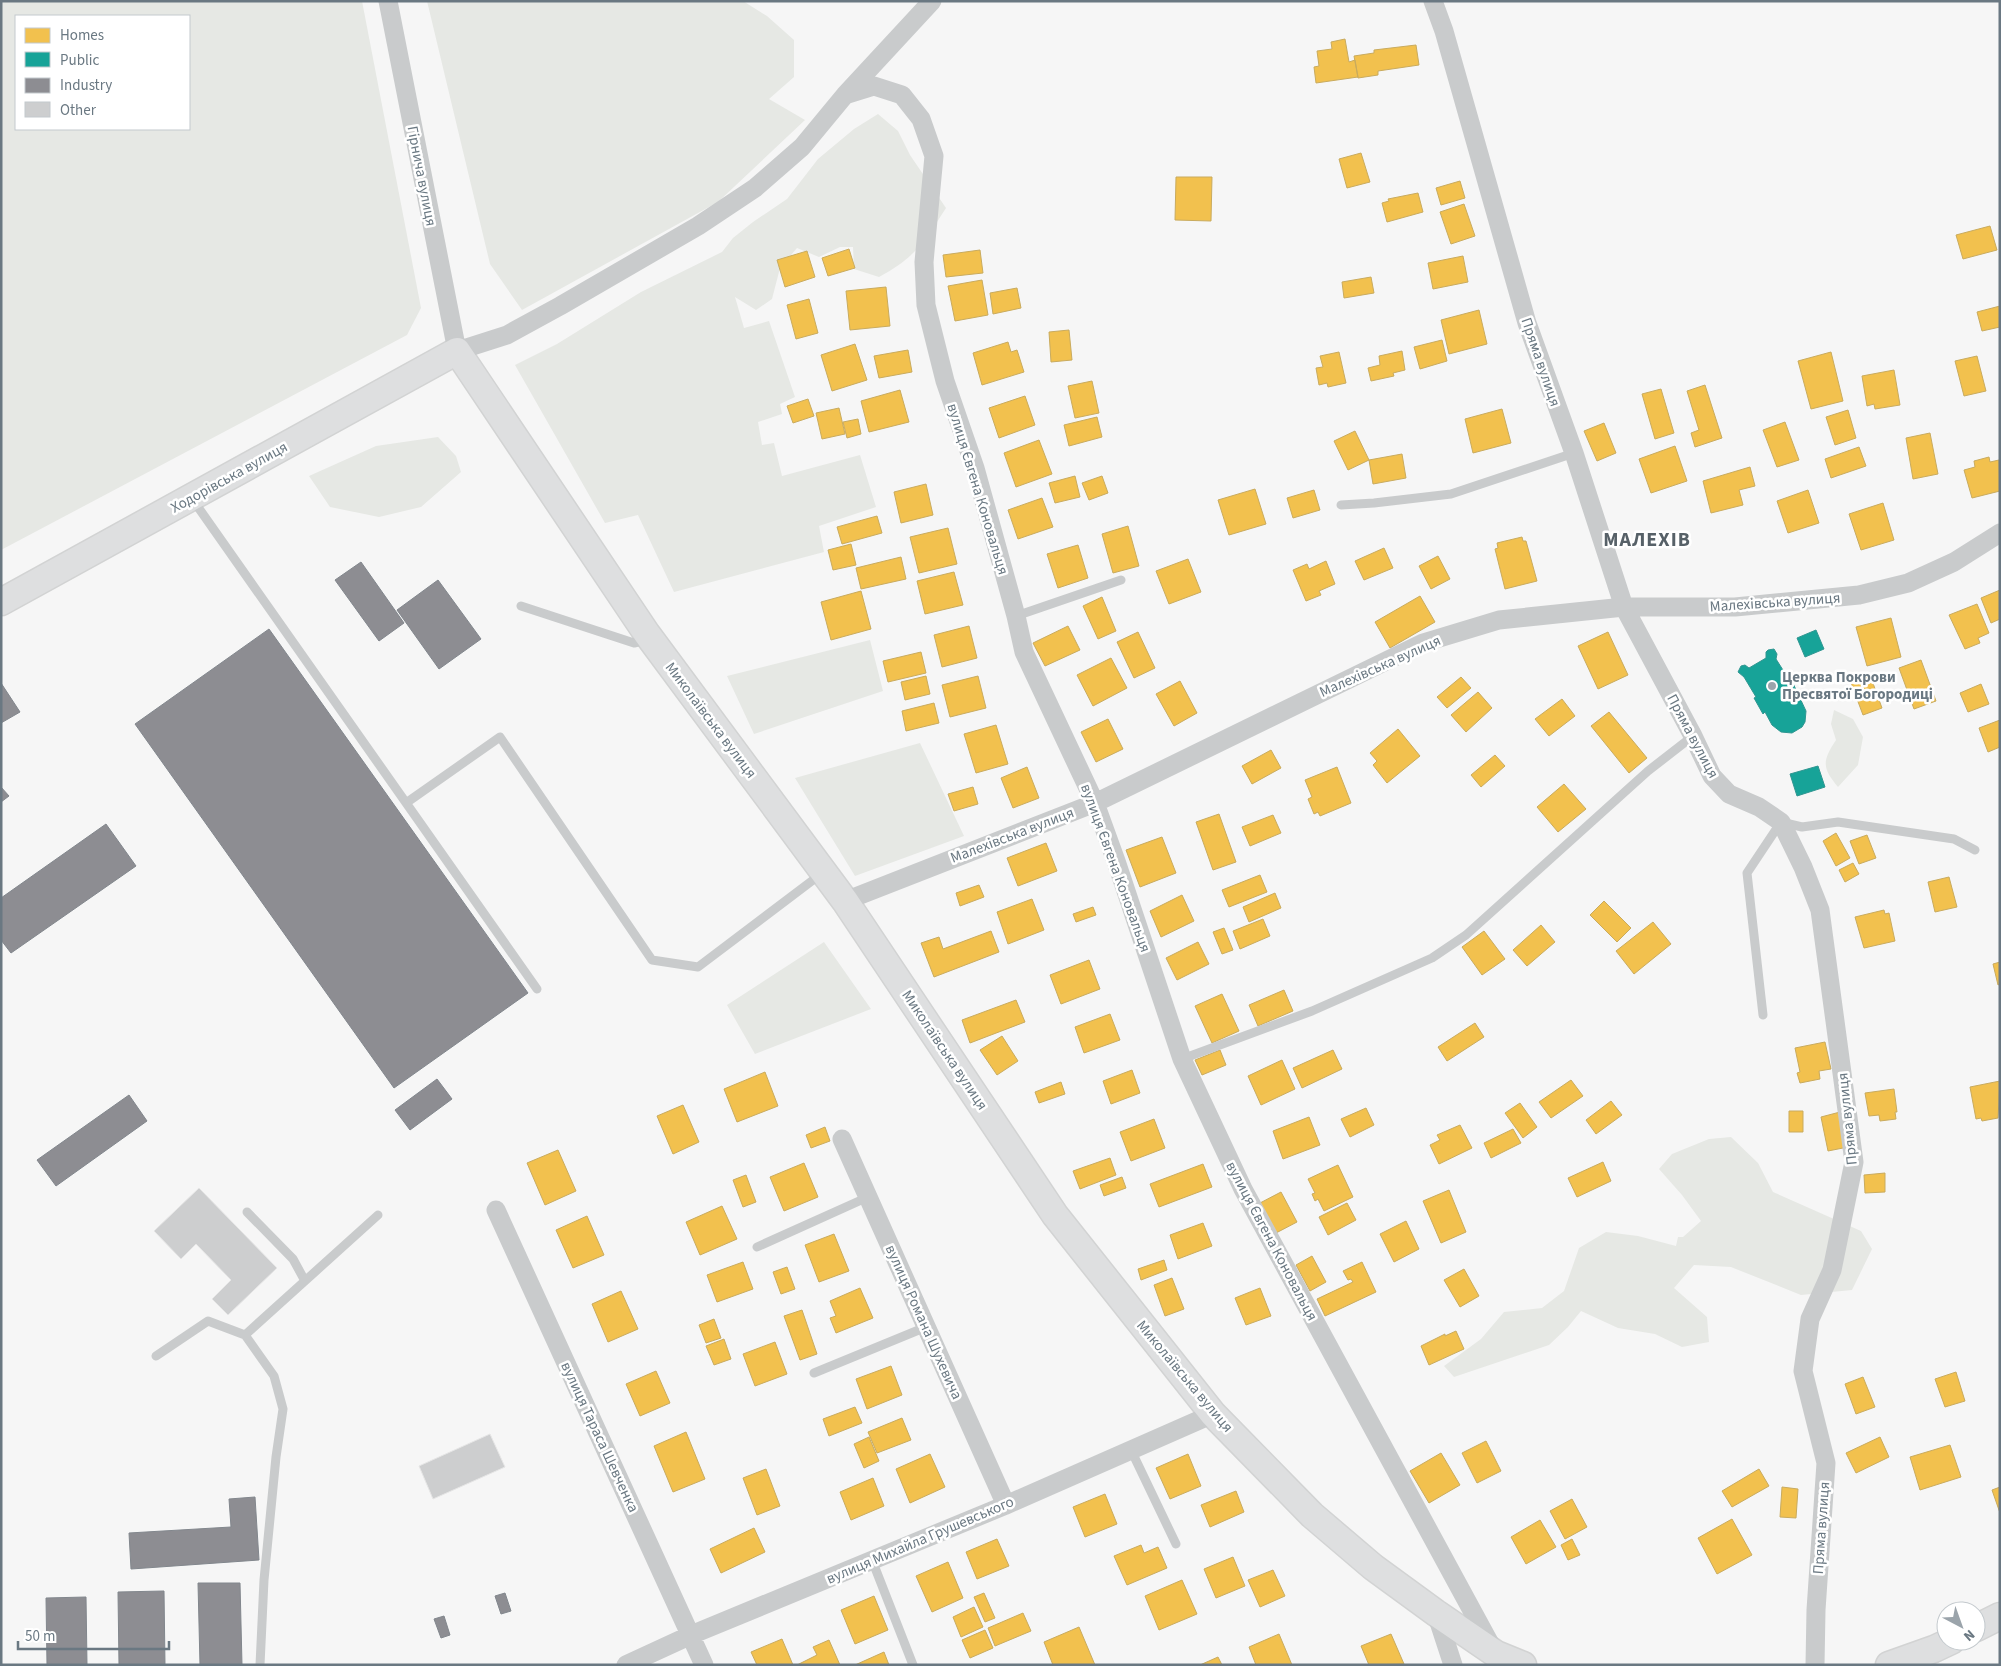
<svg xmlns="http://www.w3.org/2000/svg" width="2001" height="1666" font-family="'Source Sans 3',sans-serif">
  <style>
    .green { fill: #e6e8e4; fill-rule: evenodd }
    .homes { fill: #f2c14e; stroke: #c9ab5e }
    .public { fill: #17a398; stroke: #309691 }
    .industry { fill: #8d8d92; stroke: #82878d }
    .building { fill: #cdcecf; stroke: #e6e6e6 }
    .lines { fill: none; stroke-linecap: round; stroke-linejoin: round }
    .secondary-casing { stroke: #d2d3d3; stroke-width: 29 }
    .service { stroke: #c9cbcc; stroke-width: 9 }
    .minor { stroke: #c9cbcc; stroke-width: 19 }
    .secondary { stroke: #dedfe0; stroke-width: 26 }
    .poi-dot { fill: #9ba4ab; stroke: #fff; stroke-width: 2 }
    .labels { text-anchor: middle; stroke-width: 5; stroke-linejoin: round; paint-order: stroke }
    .street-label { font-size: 15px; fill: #6a7882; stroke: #fff }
    .poi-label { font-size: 15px; font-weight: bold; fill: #6a7882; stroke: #fff; text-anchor: start }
    .district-label { font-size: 20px; font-weight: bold; letter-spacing: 1px; fill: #576168; stroke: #fff }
  </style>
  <rect width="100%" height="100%" fill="#f6f6f6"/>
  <path class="green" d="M1,1H362L421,308L407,335L1,550ZM189,16V129H16V16Z
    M427,1H743L767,16L794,40V77L769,99L805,120L718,202L522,310L490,264Z
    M878,114L898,131L910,155L946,208C924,242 916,257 879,277L854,269L853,247H840L819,257L797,248L780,268L772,299L756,310L735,297L744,328L769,321L795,397L780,404L782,414L758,422L762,445L774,443L782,476L860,455L876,507L819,526L824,552L674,592L638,515L605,523L515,365L557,344L641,292L722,252L733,238L753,222L787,199L818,159L854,129Z
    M438,437L456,456L461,472L421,507L379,517L330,507L309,476L376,446Z
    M870,640L883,691L754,734L727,676Z
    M1834,710L1853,719L1863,737L1858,765L1838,787C1822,768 1822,761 1836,740L1831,724Z
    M920,743L964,836L855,876L795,778Z
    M824,942L871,1009L755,1054L727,1005Z
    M1731,1137L1758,1163L1773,1192L1861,1231L1872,1249L1852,1290L1801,1295L1731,1267L1694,1265L1674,1288L1707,1317L1709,1342L1682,1347L1655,1334L1618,1328L1581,1311L1568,1327L1549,1345L1454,1377L1444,1366L1481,1339L1504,1312L1542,1308L1564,1291L1579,1248L1606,1232L1638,1236L1676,1246L1678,1237H1683L1701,1221L1682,1195L1659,1169L1672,1154L1709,1139Z"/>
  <path class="homes" d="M1345,39L1349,62L1355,60L1358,77L1316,83L1314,67L1319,66L1317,51L1332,49L1331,42Z
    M1416,45L1419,65L1378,71V75L1358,78L1354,56L1374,53V50Z
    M1361,153L1370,182L1347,188L1339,159Z
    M1176,177H1212L1211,221L1175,220Z
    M1460,181L1465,198L1441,205L1436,188Z
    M1418,193L1423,212L1387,222L1382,203L1389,201L1388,199Z
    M1464,204L1475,236L1451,244L1440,212Z
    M1990,226L1997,250L1963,259L1956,235Z
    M849,249L855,268L828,276L822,258Z
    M980,250L983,273L946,277L943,255Z
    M807,251L815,277L785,287L777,260Z
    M1463,256L1468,282L1433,289L1428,263Z
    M1371,277L1374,293L1344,298L1342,282Z
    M982,280L988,315L955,321L948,286Z
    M886,287L890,326L850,330L846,291Z
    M1017,288L1021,308L993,314L990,293Z
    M809,299L818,333L796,339L787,305Z
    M2000,306V327L1982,331L1977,312Z
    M1479,310L1487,344L1449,354L1441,320Z
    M1069,330L1072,360L1051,362L1049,332Z
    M1442,340L1447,361L1420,369L1414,347Z
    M1008,342L1011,352L1017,350L1024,372L982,385L973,353Z
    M855,344L867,380L832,391L821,355Z
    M908,350L912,372L879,378L874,356Z
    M1402,351L1405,370L1393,373L1394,376L1371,381L1368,368L1380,365L1379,356Z
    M1339,352L1346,383L1328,387L1327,383L1319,385L1316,368L1323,367L1320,356Z
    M1831,352L1843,401L1811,409L1798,361Z
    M1977,356L1986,391L1964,396L1955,361Z
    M1894,370L1900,405L1875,409L1874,404L1867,406L1862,376Z
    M1092,381L1099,413L1075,418L1068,386Z
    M1705,385L1722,438L1695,447L1691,433L1699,430L1687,391Z
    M1661,389L1674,433L1655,439L1642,394Z
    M900,390L909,422L869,432L861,401Z
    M1025,396L1035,425L999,438L989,408Z
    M808,399L814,416L793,423L787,406Z
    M839,408L845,434L822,439L816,413Z
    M1502,409L1511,443L1473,453L1465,419Z
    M1848,410L1856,438L1835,445L1826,417Z
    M1097,417L1102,437L1069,446L1064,425Z
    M858,419L861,434L847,438L843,422Z
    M1785,422L1799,460L1777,467L1763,430Z
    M1604,423L1616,453L1597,461L1584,431Z
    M1355,431L1369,460L1348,470L1334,441Z
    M1930,433L1938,474L1913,479L1906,438Z
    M1039,440L1052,474L1016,487L1004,453Z
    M1675,446L1687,481L1651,493L1639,459Z
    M1859,447L1866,466L1831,478L1825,459Z
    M1402,454L1406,478L1373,484L1369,460Z
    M1989,457L1990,462L1999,460L2000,491L1972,498L1964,470L1975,467L1974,461Z
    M1750,467L1755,486L1739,490L1743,505L1711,513L1703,481Z
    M1075,476L1080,497L1055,503L1049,483Z
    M1102,476L1108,493L1089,500L1082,483Z
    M926,484L933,515L901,523L894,492Z
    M1255,489L1266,524L1229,535L1218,500Z
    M1314,490L1320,510L1293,518L1287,498Z
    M1808,490L1819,523L1788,533L1777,501Z
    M1042,498L1053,527L1018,539L1008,510Z
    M1883,503L1894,540L1861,550L1849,514Z
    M877,516L882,533L842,544L837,527Z
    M1128,526L1139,566L1113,573L1102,534Z
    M948,528L957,564L919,573L910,537Z
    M1522,537L1523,541H1526L1537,581L1505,589L1495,549L1498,548L1497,543Z
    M851,544L856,565L833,570L828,550Z
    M1078,545L1088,578L1058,588L1047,554Z
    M1384,548L1393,568L1364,580L1355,561Z
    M1438,556L1450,579L1431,589L1419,566Z
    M901,557L906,579L861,589L856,568Z
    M1188,559L1201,592L1169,604L1156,571Z
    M1326,561L1335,584L1319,591L1321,595L1306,601L1293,570L1307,564L1309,569Z
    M954,572L963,605L925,614L917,581Z
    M2000,590V619L1991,623L1981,598Z
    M861,591L871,629L831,640L821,602Z
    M1420,596L1435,622L1390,648L1375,622Z
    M1102,597L1116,631L1098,639L1083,606Z
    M1977,604L1989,633L1978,638L1980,643L1965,649L1949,615Z
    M1891,618L1901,657L1867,666L1856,627Z
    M969,626L977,658L942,667L934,635Z
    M1068,626L1080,650L1045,666L1033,643Z
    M1138,632L1155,668L1134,678L1117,642Z
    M1608,632L1628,675L1598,689L1578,646Z
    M921,652L926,673L888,682L883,661Z
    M1111,658L1127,688L1093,706L1077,675Z
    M1921,660L1936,701L1914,709L1899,668Z
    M1870,675L1882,708L1863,715L1851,683Z
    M926,676L930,694L905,700L901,682Z
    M978,676L986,708L950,717L942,685Z
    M1461,677L1471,688L1447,708L1437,697Z
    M1180,681L1197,713L1174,726L1156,694Z
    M1981,684L1989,704L1968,712L1960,693Z
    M1478,692L1492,708L1466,732L1451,715Z
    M1562,699L1575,716L1549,736L1535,719Z
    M934,703L939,723L906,731L902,711Z
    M1609,712L1647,758L1629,773L1591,726Z
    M1108,719L1123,749L1096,762L1081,732Z
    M2000,720V747L1988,752L1979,728Z
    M996,725L1008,764L976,773L964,734Z
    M1398,729L1420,756L1387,783L1373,765L1377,761L1370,753Z
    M1271,750L1281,768L1252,784L1242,766Z
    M1495,755L1505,766L1481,787L1471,775Z
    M1027,767L1039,798L1013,808L1001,778Z
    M1337,767L1351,803L1320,816L1318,812L1314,814L1308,799L1312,797L1305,780Z
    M1564,784L1586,809L1558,832L1537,807Z
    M973,787L978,804L954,811L948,794Z
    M1219,814L1236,862L1213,870L1196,822Z
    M1273,815L1281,833L1250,846L1242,827Z
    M1836,833L1850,858L1836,866L1823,841Z
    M1867,835L1876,858L1859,864L1850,841Z
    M1162,837L1176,873L1140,887L1126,850Z
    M1046,843L1057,871L1018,886L1007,858Z
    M1853,863L1859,874L1845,882L1839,870Z
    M1260,875L1267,892L1229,907L1222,890Z
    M1949,877L1957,907L1935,912L1928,882Z
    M979,885L984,897L960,906L956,893Z
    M1275,893L1281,908L1249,922L1243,907Z
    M1182,895L1194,921L1161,937L1150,911Z
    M1032,899L1044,930L1008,944L997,912Z
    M1604,901L1631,928L1617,942L1590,915Z
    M1093,907L1096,915L1076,922L1073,914Z
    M1884,910L1885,914L1889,913L1895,941L1864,948L1855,917Z
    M1263,919L1270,936L1240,949L1233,931Z
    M1653,922L1671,944L1634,974L1616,951Z
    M1541,925L1555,942L1527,966L1513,950Z
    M1224,928L1233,950L1222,954L1213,932Z
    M991,931L999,952L934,977L921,943L939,937L943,949Z
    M1484,931L1505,959L1482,975L1462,947Z
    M1198,942L1209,964L1177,980L1166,958Z
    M1089,960L1100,989L1061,1004L1050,975Z
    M2000,962V984L1998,985L1993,964Z
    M1284,990L1293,1011L1258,1026L1249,1005Z
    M1222,994L1239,1031L1212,1043L1195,1006Z
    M1016,1000L1025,1022L970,1043L962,1020Z
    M1110,1014L1120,1040L1084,1053L1075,1027Z
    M1475,1023L1484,1037L1447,1061L1438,1047Z
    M1002,1036L1018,1061L997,1075L980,1050Z
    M1825,1042L1831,1069L1819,1071L1820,1079L1800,1083L1797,1073L1800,1072L1795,1048Z
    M1220,1050L1226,1065L1202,1075L1195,1060Z
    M1333,1050L1342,1069L1302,1088L1293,1068Z
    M1282,1060L1295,1089L1261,1105L1248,1076Z
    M1132,1070L1140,1093L1111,1104L1103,1081Z
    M765,1072L778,1106L737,1122L724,1089Z
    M1571,1080L1583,1096L1551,1118L1539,1102Z
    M2000,1081L1998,1118L1982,1121L1981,1118L1976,1119L1970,1087Z
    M1061,1082L1065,1094L1039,1103L1035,1092Z
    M1894,1089L1897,1112H1895L1896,1119L1880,1121L1879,1115L1869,1116L1865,1093Z
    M1611,1101L1622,1115L1596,1134L1586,1120Z
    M1520,1103L1537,1127L1523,1138L1505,1113Z
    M683,1105L699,1142L673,1154L657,1116Z
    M1366,1108L1374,1125L1350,1137L1341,1119Z
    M1789,1111H1803V1132H1789Z
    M1840,1112L1848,1147L1828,1151L1821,1117Z
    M1309,1117L1320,1145L1283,1159L1273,1131Z
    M1154,1119L1165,1148L1131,1161L1120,1132Z
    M1460,1125L1472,1148L1439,1164L1430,1145L1440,1140L1437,1135Z
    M825,1127L830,1141L811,1148L806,1135Z
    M1513,1129L1521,1143L1491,1158L1484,1143Z
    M558,1150L576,1191L545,1205L527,1163Z
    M1110,1158L1116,1175L1080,1189L1073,1171Z
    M1603,1162L1611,1181L1577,1197L1568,1178Z
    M804,1163L818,1197L784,1211L770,1177Z
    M1203,1164L1212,1187L1159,1207L1150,1184Z
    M1338,1165L1353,1197L1324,1211L1318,1199L1315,1201L1312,1194L1315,1193L1308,1179Z
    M1885,1173V1192L1865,1193L1864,1175Z
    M746,1175L756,1202L743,1207L733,1180Z
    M1122,1177L1126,1188L1104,1196L1100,1185Z
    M1449,1190L1466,1232L1441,1243L1423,1201Z
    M1281,1192L1297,1222L1276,1233L1260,1203Z
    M1347,1203L1356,1220L1328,1235L1319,1217Z
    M722,1206L737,1239L700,1255L686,1222Z
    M587,1216L604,1255L573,1268L556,1230Z
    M1406,1221L1419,1249L1394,1262L1380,1234Z
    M1203,1223L1212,1246L1178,1259L1170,1235Z
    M834,1234L849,1271L819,1282L805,1245Z
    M1312,1256L1326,1282L1310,1291L1296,1265Z
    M1164,1260L1167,1270L1141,1280L1138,1269Z
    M743,1262L753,1289L717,1302L707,1275Z
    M1362,1262L1376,1292L1325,1316L1317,1299L1353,1282L1351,1279L1348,1280L1343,1271Z
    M787,1267L795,1289L781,1294L773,1272Z
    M1464,1269L1479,1296L1460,1307L1444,1280Z
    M1172,1278L1184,1309L1165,1316L1154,1285Z
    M860,1288L873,1318L836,1333L830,1318L836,1316L830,1301Z
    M1260,1288L1271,1316L1246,1325L1235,1298Z
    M621,1291L638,1329L608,1342L592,1304Z
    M802,1310L817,1354L800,1360L784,1316Z
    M714,1319L721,1338L706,1343L699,1325Z
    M1456,1331L1464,1349L1429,1365L1421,1346L1445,1334V1336Z
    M724,1339L731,1359L714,1365L706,1346Z
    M775,1342L787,1374L755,1386L743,1354Z
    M891,1366L902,1395L867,1409L856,1379Z
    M656,1371L670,1403L640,1416L626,1384Z
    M1956,1372L1965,1401L1945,1407L1935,1379Z
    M1863,1377L1875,1407L1856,1414L1845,1384Z
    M855,1407L862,1423L829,1436L823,1419Z
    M902,1418L911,1440L877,1453L868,1432Z
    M686,1432L705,1479L673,1492L654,1446Z
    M869,1437L879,1461L864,1468L854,1444Z
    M1880,1437L1889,1457L1856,1473L1846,1453Z
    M1486,1441L1501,1471L1477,1483L1462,1453Z
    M1950,1445L1961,1477L1920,1490L1910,1457Z
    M1441,1453L1460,1485L1429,1503L1410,1471Z
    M930,1454L945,1487L910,1503L896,1469Z
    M1188,1454L1201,1486L1170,1499L1156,1468Z
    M766,1469L780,1506L757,1515L743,1478Z
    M1759,1469L1769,1486L1732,1507L1722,1491Z
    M873,1478L884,1506L851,1520L840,1492Z
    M1782,1487L1798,1489L1796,1518L1780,1517Z
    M2000,1487V1513L1992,1490Z
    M1236,1491L1244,1512L1210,1527L1201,1505Z
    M1105,1494L1117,1524L1085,1537L1073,1507Z
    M1572,1499L1587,1527L1565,1539L1550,1511Z
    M1732,1519L1752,1555L1717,1574L1698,1538Z
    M1540,1520L1556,1547L1526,1564L1511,1537Z
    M754,1528L765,1552L721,1573L710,1549Z
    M997,1539L1009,1566L977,1579L966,1552Z
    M1572,1539L1580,1555L1568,1560L1561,1545Z
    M1141,1545L1144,1553L1158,1547L1167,1568L1127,1585L1114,1556Z
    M1233,1557L1245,1586L1216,1598L1204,1569Z
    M948,1562L963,1598L932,1612L916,1576Z
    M1273,1570L1285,1596L1260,1607L1248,1580Z
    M1182,1580L1197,1614L1159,1630L1145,1596Z
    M984,1593L995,1618L985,1622L974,1597Z
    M874,1596L888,1630L855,1644L841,1610Z
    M974,1607L983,1627L961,1637L953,1617Z
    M1023,1613L1031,1631L995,1646L988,1628Z
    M1079,1627L1095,1665H1053L1044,1642Z
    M985,1630L993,1648L970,1658L962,1640Z
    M1279,1634L1292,1665H1256L1249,1647Z
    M1391,1634L1404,1664L1369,1665L1361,1646Z
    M782,1639L793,1665H757L751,1652Z
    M829,1640L840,1665H797L817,1655L813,1647Z
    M884,1652L889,1665H855Z
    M1218,1657L1222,1665H1200Z"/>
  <path class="public" d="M1816,630L1824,649L1805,657L1797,638Z
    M1774,649L1777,654L1776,659L1788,678L1790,677L1806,711L1805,722L1802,727L1792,733L1781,732L1772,725L1765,712L1763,714L1754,698L1756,697L1744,677L1738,672L1741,666L1745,665L1749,668L1766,658V652L1768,650Z
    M1818,766L1825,787L1797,796L1790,774Z"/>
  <path class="industry" d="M361,562L404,623L379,641L335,580Z
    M438,580L481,639L439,669L397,610Z
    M269,629L528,993L394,1088L135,724Z
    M1,683L20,712L1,723Z
    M1,787L9,796L1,802Z
    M106,824L136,866L11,953L1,940V898Z
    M437,1079L452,1099L410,1130L395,1110Z
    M129,1095L147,1121L56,1186L37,1160Z
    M255,1497L259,1560L131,1569L129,1533L231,1527L229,1499Z
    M198,1583H240L242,1665H200Z
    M164,1591L165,1665H119L118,1592Z
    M505,1593L511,1611L501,1614L495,1596Z
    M86,1597L87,1665H47L46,1598Z
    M444,1616L450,1635L441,1638L434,1619Z"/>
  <path class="building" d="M199,1188L277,1268L228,1315L212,1299L231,1280L196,1244L181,1259L154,1231Z
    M490,1434L505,1467L433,1499L419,1466Z"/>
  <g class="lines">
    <g class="secondary-casing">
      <path id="secondary" d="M1,602L457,351L647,634L845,901L1055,1215L1213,1414L1312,1515L1373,1567L1436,1613L1496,1654L1523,1665
        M1976,1628L2000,1616
        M1889,1665L1934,1649L1951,1641"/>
    </g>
    <path class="service" d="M193,500L537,989
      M1341,505L1374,503L1451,494L1574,453
      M521,606L634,643L647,640
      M1016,616L1121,580
      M406,803L500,737L652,960L698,967L821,874
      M1763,1015L1747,873L1781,822L1802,827L1838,822L1954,839L1975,850
      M1182,1059L1312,1011L1432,958L1466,935L1648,771L1693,736
      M247,1212L293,1259L305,1281
      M757,1247L868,1197
      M245,1335L378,1215
      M156,1356L208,1321L245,1335L274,1376L283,1409L276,1457L264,1580L260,1665
      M814,1373L926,1327
      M1131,1450L1176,1544
      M872,1560L913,1665"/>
    <path class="minor" d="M388,1L457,351L507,335L560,306L698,226L755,188L802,147L845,95L932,1
      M1433,1L1444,31L1527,323L1574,453L1624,607L1693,736L1712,776L1729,794L1759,807L1781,822L1803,867L1820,910L1854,1162L1832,1270L1810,1319L1803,1371L1826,1463L1816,1610L1815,1665
      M845,95L874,86L902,95L921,119L934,156L924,262L926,305L945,381L975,468L1016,616L1024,652L1095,803L1116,861L1182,1059L1243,1189L1494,1651
      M845,901L1095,803L1423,643L1499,620L1624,607H1735L1859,595L1908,583L1954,562L2000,533
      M842,1139L1006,1505
      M496,1210L704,1665
      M1436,1613L1453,1665
      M626,1665L691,1635L1006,1505L1213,1414"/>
    <use href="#secondary" class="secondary"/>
  </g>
  <circle class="poi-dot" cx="1772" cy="686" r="5"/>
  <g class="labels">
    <g class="street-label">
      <text transform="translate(422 176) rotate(79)" y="5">Гірнича вулиця</text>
      <text transform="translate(1541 362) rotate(71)" y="5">Пряма вулиця</text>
      <text transform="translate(229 477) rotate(-29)" y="5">Ходорівська вулиця</text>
      <text transform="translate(978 489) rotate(73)" y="5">вулиця Євгена Коновальця</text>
      <text transform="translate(1775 602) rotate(-4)" y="5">Малехівська вулиця</text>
      <text transform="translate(1380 666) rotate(-24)" y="5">Малехівська вулиця</text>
      <text transform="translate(711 720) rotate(53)" y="5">Миколаївська вулиця</text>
      <text transform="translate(1693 736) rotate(62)" y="5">Пряма вулиця</text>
      <text transform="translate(1012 835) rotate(-21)" y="5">Малехівська вулиця</text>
      <text transform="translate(1116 868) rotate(70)" y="5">вулиця Євгена Коновальця</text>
      <text transform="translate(945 1050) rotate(56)" y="5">Миколаївська вулиця</text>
      <text transform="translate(1847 1119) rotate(-96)" y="5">Пряма вулиця</text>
      <text transform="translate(1272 1241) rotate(62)" y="5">вулиця Євгена Коновальця</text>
      <text transform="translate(924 1322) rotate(66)" y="5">вулиця Романа Шухевича</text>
      <text transform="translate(1185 1376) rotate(50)" y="5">Миколаївська вулиця</text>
      <text transform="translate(600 1437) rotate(65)" y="5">вулиця Тараса Шевченка</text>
      <text transform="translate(1821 1528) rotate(-86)" y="5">Пряма вулиця</text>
      <text transform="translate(920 1540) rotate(-23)" y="5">вулиця Михайла Грушевського</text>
    </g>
    <g class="poi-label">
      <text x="1782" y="682">Церква Покрови<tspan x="1782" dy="17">Пресвятої Богородиці</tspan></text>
    </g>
    <g class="district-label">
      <text x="1647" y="546">МАЛЕХІВ</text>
    </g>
  </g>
  <rect width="2001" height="1666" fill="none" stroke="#6a7882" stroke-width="5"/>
  <rect x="15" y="15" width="175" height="115" fill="#ffffff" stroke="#c3c9cd"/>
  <rect x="25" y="28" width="25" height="15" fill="#f2c14e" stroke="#c3c9cd"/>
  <text x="60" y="40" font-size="15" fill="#6a7882">Homes</text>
  <rect x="25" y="52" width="25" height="15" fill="#17a398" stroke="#c3c9cd"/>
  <text x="60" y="65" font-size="15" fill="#6a7882">Public</text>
  <rect x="25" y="78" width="25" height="15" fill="#8d8d92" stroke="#c3c9cd"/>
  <text x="60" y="90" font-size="15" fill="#6a7882">Industry</text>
  <rect x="25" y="102" width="25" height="15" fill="#cdcecf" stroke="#c3c9cd"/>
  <text x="60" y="115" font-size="15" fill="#6a7882">Other</text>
  <g transform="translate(1961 1626) rotate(139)"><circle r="24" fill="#ffffff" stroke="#c3c9cd"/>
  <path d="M0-4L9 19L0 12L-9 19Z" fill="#9ba4ab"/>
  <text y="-8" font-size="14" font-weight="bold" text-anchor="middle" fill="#6a7882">N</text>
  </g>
  <path d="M18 1641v8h151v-8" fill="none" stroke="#6a7882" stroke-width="2.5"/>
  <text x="25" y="1641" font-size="15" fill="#6a7882" stroke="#ffffff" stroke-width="4" paint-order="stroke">50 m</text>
</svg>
